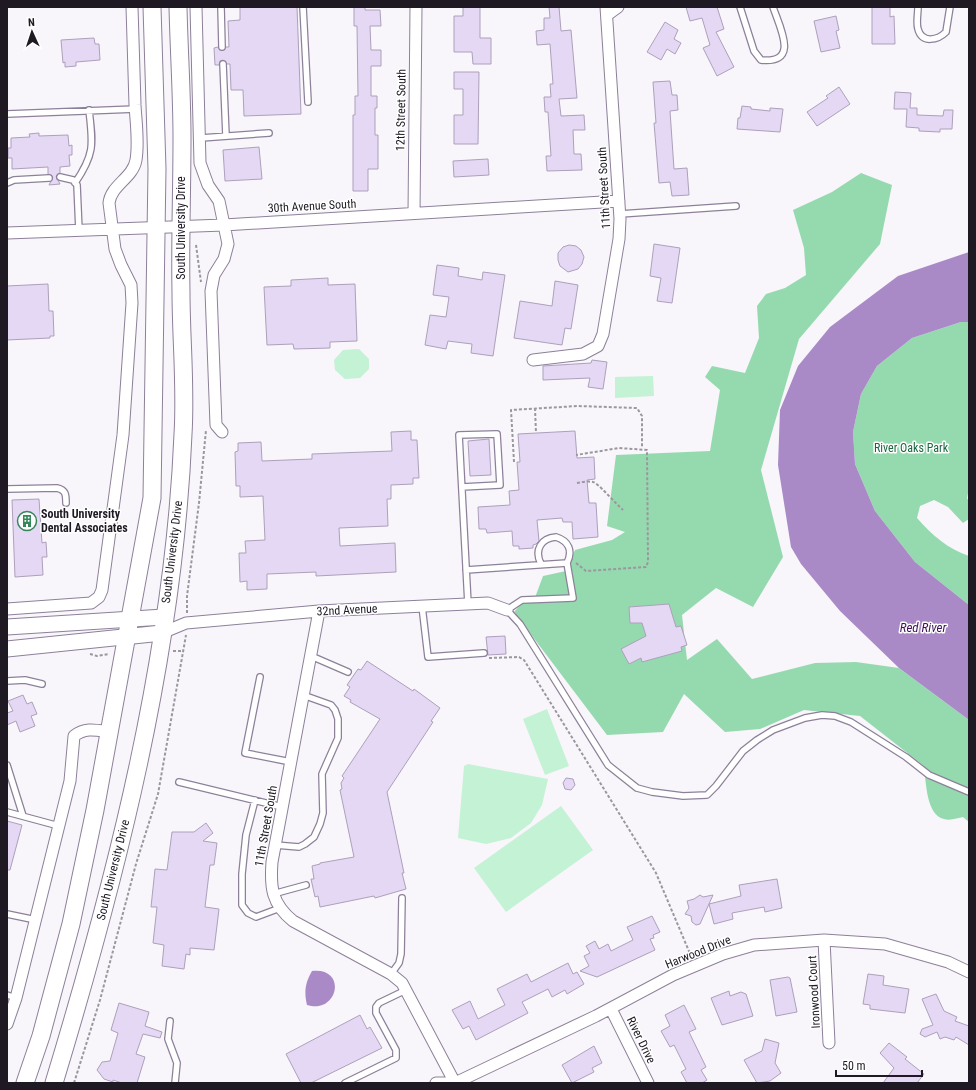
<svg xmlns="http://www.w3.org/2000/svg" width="976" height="1090" font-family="'Roboto Condensed',sans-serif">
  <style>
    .green { fill: #c4f2d4 }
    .forest { fill: #95daaf }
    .water { fill: #a98ac7 }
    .building { fill: #e5d8f4; stroke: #ada0bb }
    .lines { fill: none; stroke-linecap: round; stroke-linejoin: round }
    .lane-casing { stroke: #8d8099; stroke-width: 8 }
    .street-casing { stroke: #8d8099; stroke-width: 13 }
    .secondary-casing { stroke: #8d8099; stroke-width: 17 }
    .primary-casing { stroke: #8d8099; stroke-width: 19 }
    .path { stroke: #9b979e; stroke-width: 2; stroke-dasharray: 3 2; stroke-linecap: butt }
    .lane { stroke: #fff; stroke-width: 5.5 }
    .street { stroke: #fff; stroke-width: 11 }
    .secondary { stroke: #fff; stroke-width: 15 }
    .primary { stroke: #fff; stroke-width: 17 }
    .labels { text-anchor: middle; stroke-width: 3; stroke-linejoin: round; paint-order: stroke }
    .street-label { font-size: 12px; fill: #1e1923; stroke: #fff }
    .park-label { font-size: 12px; fill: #19673f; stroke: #fff }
    .poi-label { font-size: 12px; font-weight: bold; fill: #1e1923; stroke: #fff; text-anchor: start }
    .water-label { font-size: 13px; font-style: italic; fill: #3e125b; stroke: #fff }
  </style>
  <rect width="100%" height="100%" fill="#f8f5fb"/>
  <path class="green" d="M359,349L369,359V369L360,378L345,379L335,370L334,360L343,350Z
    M653,376L654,396L615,398V377Z
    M547,709L569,766L545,775L523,719Z
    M468,764L548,779L542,805L531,823L511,838L486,844L458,838L464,766Z
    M561,806L593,850L506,912L474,868Z"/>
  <path class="forest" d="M861,173L892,185L880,244L799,339L761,470L783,557L753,607L716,588L682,615L687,660L717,639L752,679L815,663L856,662L899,668L969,720V822L963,817C958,818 950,821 944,819C926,815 926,781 924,766L860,716L804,710L760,729L725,732L684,694L663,732L607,735L514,612L522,603H533L543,576L566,571L575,550L612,540L625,532L607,526L616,455L710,451L720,390L705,377L712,366L745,373L759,338L757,306L766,294L785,288L806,275L804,248L793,210L832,192Z
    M961,322H969V488L967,498L969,502V519L963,523L948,507L934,500L920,506L917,518C932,535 948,549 969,556V605L915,562L875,511L855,464L853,432L861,394L877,366L912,338Z"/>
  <path class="water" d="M969,252V322H961L912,338L877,366L861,394L853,432L855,464L875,511L915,562L969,605V720L899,668L840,611L801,564L791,547L778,465L780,410L798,366L830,327L898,276Z
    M312,971C348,967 338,1015 307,1005C304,992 305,983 312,971Z"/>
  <path class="building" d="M240,7H297L301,114L244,116L243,90H231L230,64H227L223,60L220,61L219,65H215L214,48L218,47L222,51L226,47H229L228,21L240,20Z
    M354,7H365V10H380L381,26H370L371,50H381V66H371V96H377V108H375V135H378V169H368V191H353V115H355V96H358L357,26H354Z
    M463,7H480V38H491V64H473L472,52H454V16H463Z
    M549,7H559L561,31L571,30L577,98L559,99L561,116L584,115L585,130H573L574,154H581L582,170L547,171L546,156H551L548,112H545L544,97H551L550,84H553L550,44L537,45L536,31L544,30V18H550Z
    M686,7H717L724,29L716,32L734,67L717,76L703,48L710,45L702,18L690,21Z
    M872,7H890V17L894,16L895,44H872Z
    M836,16L839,30L836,31L840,48L821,52L814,21Z
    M665,22L678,30L674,39L681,43L675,54L667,49L661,60L647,52Z
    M94,38L95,44H99L100,60L76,62V66L65,67V62L63,63L61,40Z
    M454,72H479L478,144H454V115H463V89H454Z
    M670,81L672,95H677L678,110L670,111L674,169L687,168L689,195L672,196L670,182L659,183L654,123H656L653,82Z
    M839,87L850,104L817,126L807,112L828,98L826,96Z
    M895,92L911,93L910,108H917V115L943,116L944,110H953L952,129H940V132L919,131V128L906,127L907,109H894Z
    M742,106L751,107V109L770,111V108L783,109L780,132L737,129L738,118H740Z
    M39,133V136L68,135L69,146L72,145V155H69L70,166L60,167V173L56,176L60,184L49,185L53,177L48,174V167L12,169V158H8V148H11V138L30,137L29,134Z
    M259,147L262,179L225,181L223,150Z
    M488,159L489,175L454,177L453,161Z
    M654,244L680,248L672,303L657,301L661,278L650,276Z
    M569,245L576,246L581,250L584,257L582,264L578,269L568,272L560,266L558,260V253L563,247Z
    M437,265L459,268L458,276L482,280L483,272L505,275L493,356L471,353L472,344L448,341L446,349L425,345L430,315L446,317L449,297L433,295Z
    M328,278V285L355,284L357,341L330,342V348L294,349L293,344L267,345L264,287L291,286V280Z
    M555,281L578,285L571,329L565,328L562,345L514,338L520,301L552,306Z
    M48,284L49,311H53L54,336H50V338L7,340V286Z
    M592,360L607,362L603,389L588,387L590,378L543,380V366L591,363Z
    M411,431V440H417L419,478H413V484L391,485V499H387L388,526L339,528L340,546L395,543L396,572L316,576V572L267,574V589L247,590V581L240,582L239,553H246L245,541L265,540L263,496L240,497V486H236L235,452L238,451V443L261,442L262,461L312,459V454L392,451L391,432Z
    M575,431L577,458L594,457L595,479L587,480L589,503H596L598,537L573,539L572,522H563L562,518L537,520L539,541L536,544L533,545V548L519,549V546H513L512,531L487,533L486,529H479L478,507L510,505L509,491L519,490L517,462H520L518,434Z
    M489,439L491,475L470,476L468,441Z
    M39,499L42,543L46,542L47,557H42L43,575L15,577L12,500Z
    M669,604L676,627L681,626L687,645L681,647L682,651L642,662L641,658L629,664L621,649L646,636L642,623H630L629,607Z
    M505,636L506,654L488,655L486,637Z
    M367,661L413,691L414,689L440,708L431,721L433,722L387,792L404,873H402L406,889L375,898L374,896L320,907L318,896L315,897L311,879H314L312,866L320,864V863L354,857L340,790L342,789L341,783L344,778L342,776L380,719L350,702L351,700L344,696L350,687L347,685L358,669L361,670Z
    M23,695L27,704L32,702L37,714L31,716L35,726L20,732L16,721L7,725V713L13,711L8,701Z
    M566,778L573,779L575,785L571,790L565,789L563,783Z
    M7,821L22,825L10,870H7Z
    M206,823L213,833L203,841L217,843L214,865H210L205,907L219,909L214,950L190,948V955L186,954L184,969L162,966L164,945L153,943L157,907H151L155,869L167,870L172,832H194Z
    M777,879L782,908L765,912L764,907L732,913L733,919L714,924L709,904L741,896L739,885Z
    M700,895L703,897L713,895L700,924L696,925L692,922L691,916L685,914L689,908L687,901L694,899Z
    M652,916L660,932L653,935L654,938L650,939L655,950L597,977L580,971L589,966L584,956L590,953L586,946L595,941L599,949L608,944L611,951L633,940L627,927Z
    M568,963L573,974L577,972L584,984L567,994L565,990L552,997L548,989L522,1002L528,1013L476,1040L469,1026L463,1029L452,1010L470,1001L478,1019L505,1005L497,989L527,974L531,982Z
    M868,974L884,976L883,985L909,989L905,1013L870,1009V1005L863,1004Z
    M788,977L790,978L797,1012L776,1016L770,980Z
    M729,991L730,996L741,992L746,994L753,1016L722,1025L711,998Z
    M936,994L944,1011L957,1017L955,1021L969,1026V1045L956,1037L954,1040L945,1037L940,1039L937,1032L925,1037L920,1034L922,1029L933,1025L922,999Z
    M119,1003L149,1012L145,1026L162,1032L160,1038L143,1034L136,1054L145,1057L137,1083H122L113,1080V1082L104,1079L97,1070L102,1062L110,1061L118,1033L111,1030Z
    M684,1005L696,1029L689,1032L706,1067L701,1070L707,1080L702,1083H687L681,1072L686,1069L674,1045L670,1047L661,1031L670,1026L665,1015Z
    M360,1015L367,1029L370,1027L382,1048L311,1083H301L286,1054Z
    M765,1039L779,1043L775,1063L781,1073L770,1081L757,1083L744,1060L762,1051Z
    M889,1043L907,1057L905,1059L924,1074L917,1083H883L894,1068L880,1053Z
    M594,1046L602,1063L592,1068L594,1072L572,1083L562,1065Z"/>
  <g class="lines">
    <g class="lane-casing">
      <path id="lane" d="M221,7L222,47
        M303,7L308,102
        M740,7L754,51L761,60C800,64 780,28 773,7
        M918,7C918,14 916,23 918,29C922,44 938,40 946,32L950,7
        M223,64L226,136
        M7,114L136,109
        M201,138L269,133
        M60,177L73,180L77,185L79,231
        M7,183L14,180L49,178
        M75,183C95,154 93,144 89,110
        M620,214L736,206
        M462,487L500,485L497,434L459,435L468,604
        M7,489L57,488C66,490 66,495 66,503
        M541,564C534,550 541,538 556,537C569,541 573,551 567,563
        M466,570L567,563L573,598L522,600L507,610L520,624L608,765L637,788L652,792L683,796L707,795L716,786L743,751L757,740L773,730L805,718L822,715L835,716L851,722L906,757L929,775L969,792
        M422,606L428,657L484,653
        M311,656L348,672
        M260,677L245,753L291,762
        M7,681L25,680L42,684
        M7,765L23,816
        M179,782L282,807
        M255,800L246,835L242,874V905L248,913L256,917L280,908
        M7,812L59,826
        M275,845L299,847L305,844L314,837L320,824L323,813L322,774L338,738V719L335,710L331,705L303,695
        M273,894L306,885
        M7,914L36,920
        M391,974L399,963L401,954L402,898
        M7,995L16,998
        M170,1021L168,1039L177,1063L175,1083
        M345,1083L396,1058V1050L376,1013V1007L379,1003L406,990"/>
    </g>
    <g class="street-casing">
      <path id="street" d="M196,7L200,163L208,185L219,201L228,244L224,259L214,275L211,291L216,425L222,432
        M607,15L618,7
        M414,213L416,7
        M7,233L224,225L619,201
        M533,360L583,354L598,346L603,334L619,239L620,219L606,7
        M7,609L91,603L99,597L102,590L123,435L132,303L131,285L121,265L115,249L109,203C111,185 133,178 136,160C139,142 136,123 135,105C134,72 133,40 132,7
        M319,611L272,862C270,888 272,904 293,921L391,974L402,983L455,1083
        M162,633L186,623L319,611L488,603L507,610
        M824,940L829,1043
        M611,1009L648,1083
        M7,1024L16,998L70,781L74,736C85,727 96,730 110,732
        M436,1083H455L596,1016L673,975L723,954L754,945L824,940L885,944L948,962L969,972"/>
    </g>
    <g class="secondary-casing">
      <path id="secondary" d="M7,627L164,617
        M7,649L162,633"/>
    </g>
    <g class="primary-casing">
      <path id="primary" d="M25,1083L41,1036L71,924L95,810L152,498L157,169L152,7
        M54,1083C117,875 174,653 183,434C186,387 181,339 181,292C180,241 182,190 182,138C182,95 179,51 178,7"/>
    </g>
    <path class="path" d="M196,245L201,282
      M535,408L536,433
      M514,462L511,410L578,406L637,408L642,416V448
      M577,483C582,482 588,481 593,482C597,482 616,504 623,510
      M576,563L586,571L646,567L648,562L647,450L619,448L576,455
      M187,613V596L199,503L206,430
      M173,651H184
      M90,654L97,656L109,654
      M489,658L519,657L524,660L656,873L691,956
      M74,1083L100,1000L136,864L158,794L186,635"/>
    <use href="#lane" class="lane"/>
    <use href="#street" class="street"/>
    <use href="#secondary" class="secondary"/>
    <use href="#primary" class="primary"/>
  </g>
  <defs>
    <g id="building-ring" transform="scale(1)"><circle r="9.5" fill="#fff" stroke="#34885a" stroke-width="1.5"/><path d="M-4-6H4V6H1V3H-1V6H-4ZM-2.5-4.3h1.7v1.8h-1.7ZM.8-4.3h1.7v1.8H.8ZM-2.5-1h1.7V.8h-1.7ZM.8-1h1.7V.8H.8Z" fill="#34885a"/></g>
  </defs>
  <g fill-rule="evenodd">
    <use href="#building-ring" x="27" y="521"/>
  </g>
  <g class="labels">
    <g class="street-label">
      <text transform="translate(401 110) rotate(-89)" y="4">12th Street South</text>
      <text transform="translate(604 188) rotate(-93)" y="4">11th Street South</text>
      <text transform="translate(312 206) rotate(-3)" y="4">30th Avenue South</text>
      <text transform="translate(181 228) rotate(-90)" y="4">South University Drive</text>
      <text transform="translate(172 552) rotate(-83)" y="4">South University Drive</text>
      <text transform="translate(347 610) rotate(-3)" y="4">32nd Avenue</text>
      <text transform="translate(266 826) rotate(-80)" y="4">11th Street South</text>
      <text transform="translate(113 870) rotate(-76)" y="4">South University Drive</text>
      <text transform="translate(698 952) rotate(-22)" y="4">Harwood Drive</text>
      <text transform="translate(814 992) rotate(-93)" y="4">Ironwood Court</text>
      <text transform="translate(641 1040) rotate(64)" y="4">River Drive</text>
    </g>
    <g class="park-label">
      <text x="911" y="452">River Oaks Park</text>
    </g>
    <g class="poi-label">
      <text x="41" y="518">South University<tspan x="41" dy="14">Dental Associates</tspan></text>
    </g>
    <g class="water-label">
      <text x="923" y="632">Red River</text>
    </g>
  </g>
  <rect width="976" height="1090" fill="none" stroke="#1e1923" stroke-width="16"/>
  <g transform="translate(32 32) rotate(357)" stroke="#ffffff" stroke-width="3" paint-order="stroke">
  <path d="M0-3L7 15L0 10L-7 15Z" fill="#1e1923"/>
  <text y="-6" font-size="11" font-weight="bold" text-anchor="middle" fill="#1e1923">N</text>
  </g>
  <path d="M836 1070v6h86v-6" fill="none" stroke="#1e1923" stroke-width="2"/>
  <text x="842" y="1070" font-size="12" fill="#1e1923" stroke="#ffffff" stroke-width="3" paint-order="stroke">50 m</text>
</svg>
